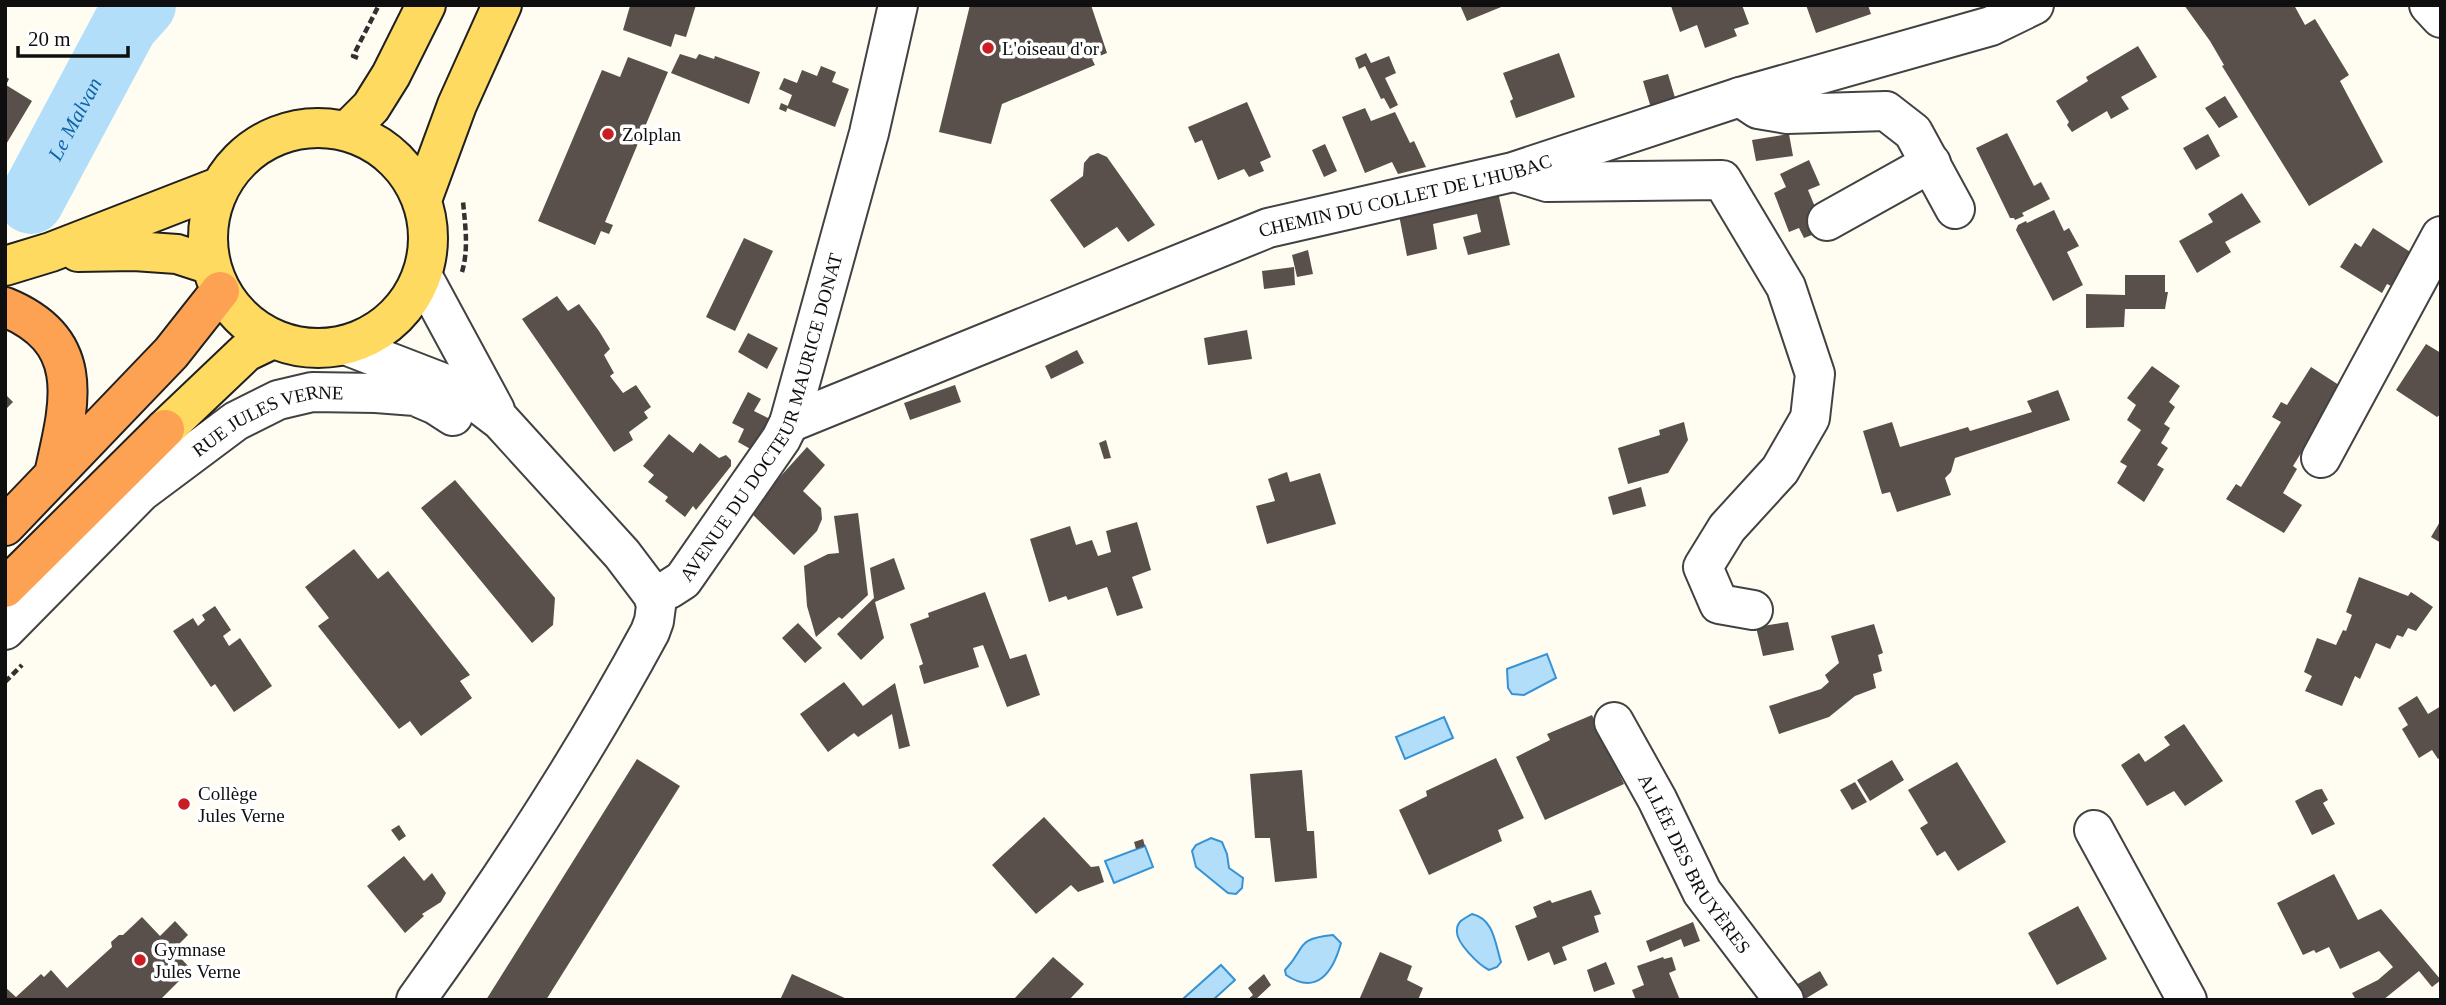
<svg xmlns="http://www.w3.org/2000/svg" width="2446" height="1005" font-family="'Times New Roman',serif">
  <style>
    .water { fill: #b2defa; stroke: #3593d5; stroke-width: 2 }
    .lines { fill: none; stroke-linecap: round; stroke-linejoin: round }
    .river { stroke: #b2defa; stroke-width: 66 }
    .building { fill: #59504b }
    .minor-casing { stroke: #424242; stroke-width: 42 }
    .major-casing { stroke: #202020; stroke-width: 42 }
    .highway-casing { stroke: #202020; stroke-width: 42 }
    .path { stroke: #313131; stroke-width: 4.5; stroke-dasharray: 7 3.5; stroke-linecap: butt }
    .minor { stroke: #fff; stroke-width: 38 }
    .major { stroke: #ffda61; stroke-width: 38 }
    .highway { stroke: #fca252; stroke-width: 38 }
    .poi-dot { fill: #c81e24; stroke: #fff; stroke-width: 2.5 }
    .labels { text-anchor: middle; stroke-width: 7; stroke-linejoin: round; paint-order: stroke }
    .poi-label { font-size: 19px; fill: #0f0f0f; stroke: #fff; text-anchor: start }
    .street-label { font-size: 19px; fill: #0f0f0f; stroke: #fff }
    .water-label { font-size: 21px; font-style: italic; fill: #1065a9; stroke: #fff }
  </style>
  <rect width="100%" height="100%" fill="#fffcf1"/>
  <path class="water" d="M1547,654L1556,678L1524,695L1512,694L1508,688L1507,669Z
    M1444,717L1453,738L1405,759L1396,737Z
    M1211,838L1222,842L1227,854L1229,868L1243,878L1242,888L1236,894L1228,893L1196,867L1192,851L1196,845Z
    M1145,846L1153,867L1114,883L1105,861Z
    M1472,914C1494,919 1495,943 1501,962L1497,967L1489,970C1479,965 1455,942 1457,930C1457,921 1465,918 1472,914Z
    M1333,935L1341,943C1333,972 1317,996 1286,975L1285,970C1307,947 1294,939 1333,935Z
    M1221,965L1235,980L1213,1000H1185L1184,998Z"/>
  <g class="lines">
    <path class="river" id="s1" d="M31,201L125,25L143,5"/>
  </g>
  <path class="building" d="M634,5H696L686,37L675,34L671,47L623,30L630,6Z
    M970,5H1091L1107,53L1092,59L1095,65L1002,104L991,144L939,132Z
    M1460,5H1506L1467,21Z
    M1742,5L1749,24L1734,29L1737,36L1705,48L1697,25L1680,32L1671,6Z
    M1806,5H1868L1871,14L1816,33Z
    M2184,5H2294L2305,25L2315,19L2349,75L2340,81L2383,162L2309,206L2222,66L2224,65L2210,41Z
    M2138,46L2157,77L2121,97L2129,109L2111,119L2107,111L2072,132L2067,125L2069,122L2056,101L2088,81L2086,77Z
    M1366,53L1371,63L1389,56L1396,73L1385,78L1398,105L1390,109L1384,98L1381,99L1365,66L1359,69L1355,58Z
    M1559,53L1575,97L1516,118L1510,101L1513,99L1503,73Z
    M680,54L696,59L699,54L714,59L715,56L760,72L749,104L671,73Z
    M628,57L668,72L605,222L613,225L609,234L601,231L595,245L538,221L602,70L620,77Z
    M821,66L836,72L832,82L849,89L835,127L787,108L792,95L779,89L784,78L797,83L802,70L817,76Z
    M1668,74L1676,101L1651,108L1643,81Z
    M5,76L9,79L6,85L32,101L5,146Z
    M2225,96L2238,117L2219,128L2205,108Z
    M1247,102L1271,157L1260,162L1264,171L1249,177L1244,169L1218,180L1202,140L1195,143L1188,127Z
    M781,103L788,106L786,112L779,109Z
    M1365,108L1371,121L1395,112L1410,143L1414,141L1426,167L1398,174L1392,162L1365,173L1342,117Z
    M2007,133L2034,186L2041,182L2050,199L2022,213L2024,216L2015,220L2014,218H2010L1976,148Z
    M1789,134L1793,156L1756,161L1752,140Z
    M2208,134L2220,156L2196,170L2183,148Z
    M1325,144L1337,171L1324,177L1312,150Z
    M1098,153L1107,157L1155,225L1128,242L1117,227L1084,248L1050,200L1083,176L1084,163L1090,156Z
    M1809,160L1820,185L1808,190L1820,219V232L1804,238L1799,228L1789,232L1774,193L1786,187L1780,174Z
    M1497,188L1510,245L1468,255L1463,237L1481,232L1477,214L1433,224L1437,249L1407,256L1398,210Z
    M2242,193L2261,222L2225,242L2231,252L2197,273L2179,241L2213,222L2208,214Z
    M2054,210L2064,231L2069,228L2079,246L2067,252L2083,285L2053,301L2016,230L2018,225L2026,221L2027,223Z
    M2373,228L2415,255L2393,287L2387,284L2382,293L2340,267L2355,243L2361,247Z
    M744,238L773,251L735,331L706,317Z
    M1308,250L1313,274L1297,277L1292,255Z
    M1294,267L1295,285L1264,289L1262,271Z
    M2125,275H2165V292H2168L2165,309H2125L2124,327L2086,328V294L2125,295Z
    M557,296L568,311L579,304L599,331L610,349L604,355L614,373L610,376L623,393L636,385L651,407L644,412L648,418L629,432L633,440L614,452L522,319Z
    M1247,330L1252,359L1208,365L1204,338Z
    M748,333L778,348L767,369L738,352Z
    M2426,344L2441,353V414L2437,417L2396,390Z
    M1077,350L1084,363L1051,379L1045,366Z
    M2152,366L2180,386L2169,402L2175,407L2164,424L2170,428L2161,443L2168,448L2157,465L2164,469L2144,502L2117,483L2127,466L2120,462L2141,430L2127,420L2136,405L2127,398Z
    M2311,367L2342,387L2293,466L2297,469L2283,493L2302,505L2284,533L2226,499L2236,484L2241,487L2281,422L2272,417L2281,402L2287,405Z
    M955,385L961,402L910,420L904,403Z
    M2058,390L2070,420L1955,458L1951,472L1945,478L1951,495L1897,512L1890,492L1882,494L1863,431L1892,422L1900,447L1968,427L1970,431L2032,412L2027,401Z
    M748,392L761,399L754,411L770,419L754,451L738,442L744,429L732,423Z
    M5,394L13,402L5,410Z
    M1684,422L1688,440L1668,473L1628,484L1618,448L1660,435L1659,430Z
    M669,434L693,453L700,443L719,458L726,455L731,460V466L696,510L693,506L685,517L665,501L668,497L648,482L654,475L643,466Z
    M1106,440L1111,458L1104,459L1099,443Z
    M807,447L825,465L803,491L821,508L822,519L817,531L794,555L749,511Z
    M1287,472L1290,482L1320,473L1336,524L1267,544L1256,506L1275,501L1268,479Z
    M455,480L555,598L553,625L532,643L421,508Z
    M1641,487L1646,506L1613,515L1608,497Z
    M858,513L868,595L842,619L839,617L816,637L807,606L804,566L828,554L839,553L834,516Z
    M2441,520V543L2431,537Z
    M1137,522L1151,570L1132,577L1143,608L1117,616L1107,587L1068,600L1066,596L1049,602L1030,539L1070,526L1076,545L1092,540L1098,556L1111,552L1106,531Z
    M354,549L378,579L388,571L470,675L460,681L472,698L421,736L410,721L399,729L318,626L329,618L305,587Z
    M894,558L905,589L875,602L884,638L861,660L837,634L874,598L870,568Z
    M2359,577L2408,596L2411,592L2433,607L2416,631L2408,628L2403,637L2397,635L2390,649L2376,643L2360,679L2355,676L2342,706L2305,691L2312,676L2304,672L2317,638L2336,645L2343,630L2346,631L2352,615L2346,612Z
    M985,592L1010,659L1026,654L1040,695L1007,707L983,645L973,648L979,667L924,684L919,666L923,664L910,624L929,617L928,613Z
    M215,606L231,630L223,636L229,646L240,638L272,686L234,712L215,684L211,687L173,631L193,618L198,626L205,620L202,615Z
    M1788,622L1794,650L1763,656L1756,627Z
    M798,623L822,648L805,663L782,638Z
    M1874,624L1883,653L1878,655L1882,671L1873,674L1876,688L1855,696L1829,717L1779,734L1769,706L1821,689L1829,682L1825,675L1839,663L1831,636Z
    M844,682L863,706L895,683L910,746L899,749L892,714L858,737L854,733L828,752L800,714Z
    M2417,696L2428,714L2441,706V757L2438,759L2432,750L2419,758L2402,729L2408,725L2398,708Z
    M1592,715L1624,784L1545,820L1516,757L1550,740L1547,734Z
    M2184,724L2223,781L2185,806L2174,791L2147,806L2121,765L2139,753L2145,762L2170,745L2164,737Z
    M1496,758L1524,818L1498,830L1502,841L1429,875L1399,810L1427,796L1426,791Z
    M637,759L680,786L546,1000H486Z
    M1892,760L1904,780L1870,801L1857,780Z
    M1957,762L2006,842L1958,871L1945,851L1937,856L1920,828L1928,823L1908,790Z
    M1302,770L1307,831H1314L1317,878L1275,882L1270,838H1255L1250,774Z
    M1855,782L1867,802L1852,810L1840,790Z
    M2322,789L2328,800L2323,803L2335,824L2312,835L2295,801L2316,790Z
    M1044,817L1091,867L1099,866L1104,882L1078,892L1071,885L1036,914L992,865Z
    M399,825L406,836L399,841L391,830Z
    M1143,839L1145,846L1136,849L1134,842Z
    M404,856L424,881L432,873L446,893L441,902L422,914L424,916L405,933L367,886Z
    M2334,874L2358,920L2381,909L2441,980L2432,987L2419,971L2383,1000H2356L2352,993L2378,980L2393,967L2379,951L2340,969L2329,947L2316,953L2314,950L2303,955L2277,903Z
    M1591,890L1601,914L1594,916L1599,932L1562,947L1567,960L1554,965L1549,952L1528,961L1515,926L1537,917L1533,907L1550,900L1552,903Z
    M2078,906L2107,959L2057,985L2028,933Z
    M142,917L160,936L175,921L188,935L173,950L191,969L160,1000H5V987L16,997L41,974L44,977L51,970L67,988L112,947L111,942L119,935H123Z
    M1693,922L1700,941L1684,947L1681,939L1650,952L1646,941Z
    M1380,952L1412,966L1407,980L1423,988L1418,1000H1359Z
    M1053,957L1084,984L1069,1000H1013Z
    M1663,957L1664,959L1672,957L1676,970L1669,973L1680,1000H1636L1632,990L1644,985L1637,966Z
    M1606,962L1615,984L1594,992L1587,970Z
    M1820,971L1828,985L1805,999L1796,985Z
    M792,974L849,1000H780Z
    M1264,974L1271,985L1255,1000H1247L1253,995L1248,988Z"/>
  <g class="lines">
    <g class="minor-casing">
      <g id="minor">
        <path d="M2429,5L2441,18"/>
        <path d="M1740,97L1758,109L1787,114L1886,111L1913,132L1955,209"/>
        <path d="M1518,173L1547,182L1722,180L1786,287L1815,374L1810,418L1780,470L1727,528L1703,567L1719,604L1753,610"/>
        <path d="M1827,221L1931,163"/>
        <path d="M422,275L495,410"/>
        <path d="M345,345L459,389L501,421L622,554L653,595L656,606L654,621L650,632C581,760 501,882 416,1000"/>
        <path id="s2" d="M789,423L1268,228L1513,172L1740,97L1991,26L2034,5"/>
        <path d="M2321,458L2441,236"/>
        <path id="s3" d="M653,595L669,589L683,580L781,439L789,423L869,133L898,5"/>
        <path id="s4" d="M5,630L141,492L236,421L278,400L312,392L376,393L415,396L436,405L453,416"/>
        <path id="s5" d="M1614,722L1657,799L1702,892L1784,1000"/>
        <path d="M2094,830L2187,1000"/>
      </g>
    </g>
    <g class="major-casing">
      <path id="major" d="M208 238a110 110 0 1 1 220 0a110 110 0 1 1-220 0Z
        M347,131L371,107L391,75L426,5
        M422,200L457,105L502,5
        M78,252L134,251L177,254L211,265
        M5,266L51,252L221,186
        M165,429L246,352L273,339"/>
    </g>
    <g class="highway-casing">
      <path id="highway" d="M5,307C88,341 70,403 54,474
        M5,526L171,353L220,291
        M5,588L165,429"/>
    </g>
    <path class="path" d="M358,58L353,56L379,5
      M462,272C469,248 465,225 463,201
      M5,682L22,665"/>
    <use href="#minor" class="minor"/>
    <use href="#major" class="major"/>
    <use href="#highway" class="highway"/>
  </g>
  <g class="poi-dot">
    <circle cx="988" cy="48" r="7"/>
    <circle cx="608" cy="134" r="7"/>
    <circle cx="184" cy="804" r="7"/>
    <circle cx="140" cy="960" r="7"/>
  </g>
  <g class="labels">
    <g class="poi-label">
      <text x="1002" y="55">L'oiseau d'or</text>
      <text x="622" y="141">Zolplan</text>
      <text x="198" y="800">Collège<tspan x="198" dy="22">Jules Verne</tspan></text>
      <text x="154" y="956">Gymnase<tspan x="154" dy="22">Jules Verne</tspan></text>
    </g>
    <g class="street-label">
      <text dy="7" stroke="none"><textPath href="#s2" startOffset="658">CHEMIN DU COLLET DE L'HUBAC</textPath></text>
      <text dy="7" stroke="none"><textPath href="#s3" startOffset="217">AVENUE DU DOCTEUR MAURICE DONAT</textPath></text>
      <text dy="7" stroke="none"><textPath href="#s4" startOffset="343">RUE JULES VERNE</textPath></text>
      <text dy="7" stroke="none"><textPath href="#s5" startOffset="163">ALLÉE DES BRUYÈRES</textPath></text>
    </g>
    <g class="water-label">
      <text dy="7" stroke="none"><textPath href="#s1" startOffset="93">Le Malvan</textPath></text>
    </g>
  </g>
  <rect width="2446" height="1005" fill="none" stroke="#0f0f0f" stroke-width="14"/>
  <path d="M18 46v10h110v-10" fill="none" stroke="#0f0f0f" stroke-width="3.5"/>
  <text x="28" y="46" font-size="21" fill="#0f0f0f" stroke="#ffffff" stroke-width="5" paint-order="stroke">20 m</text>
</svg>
